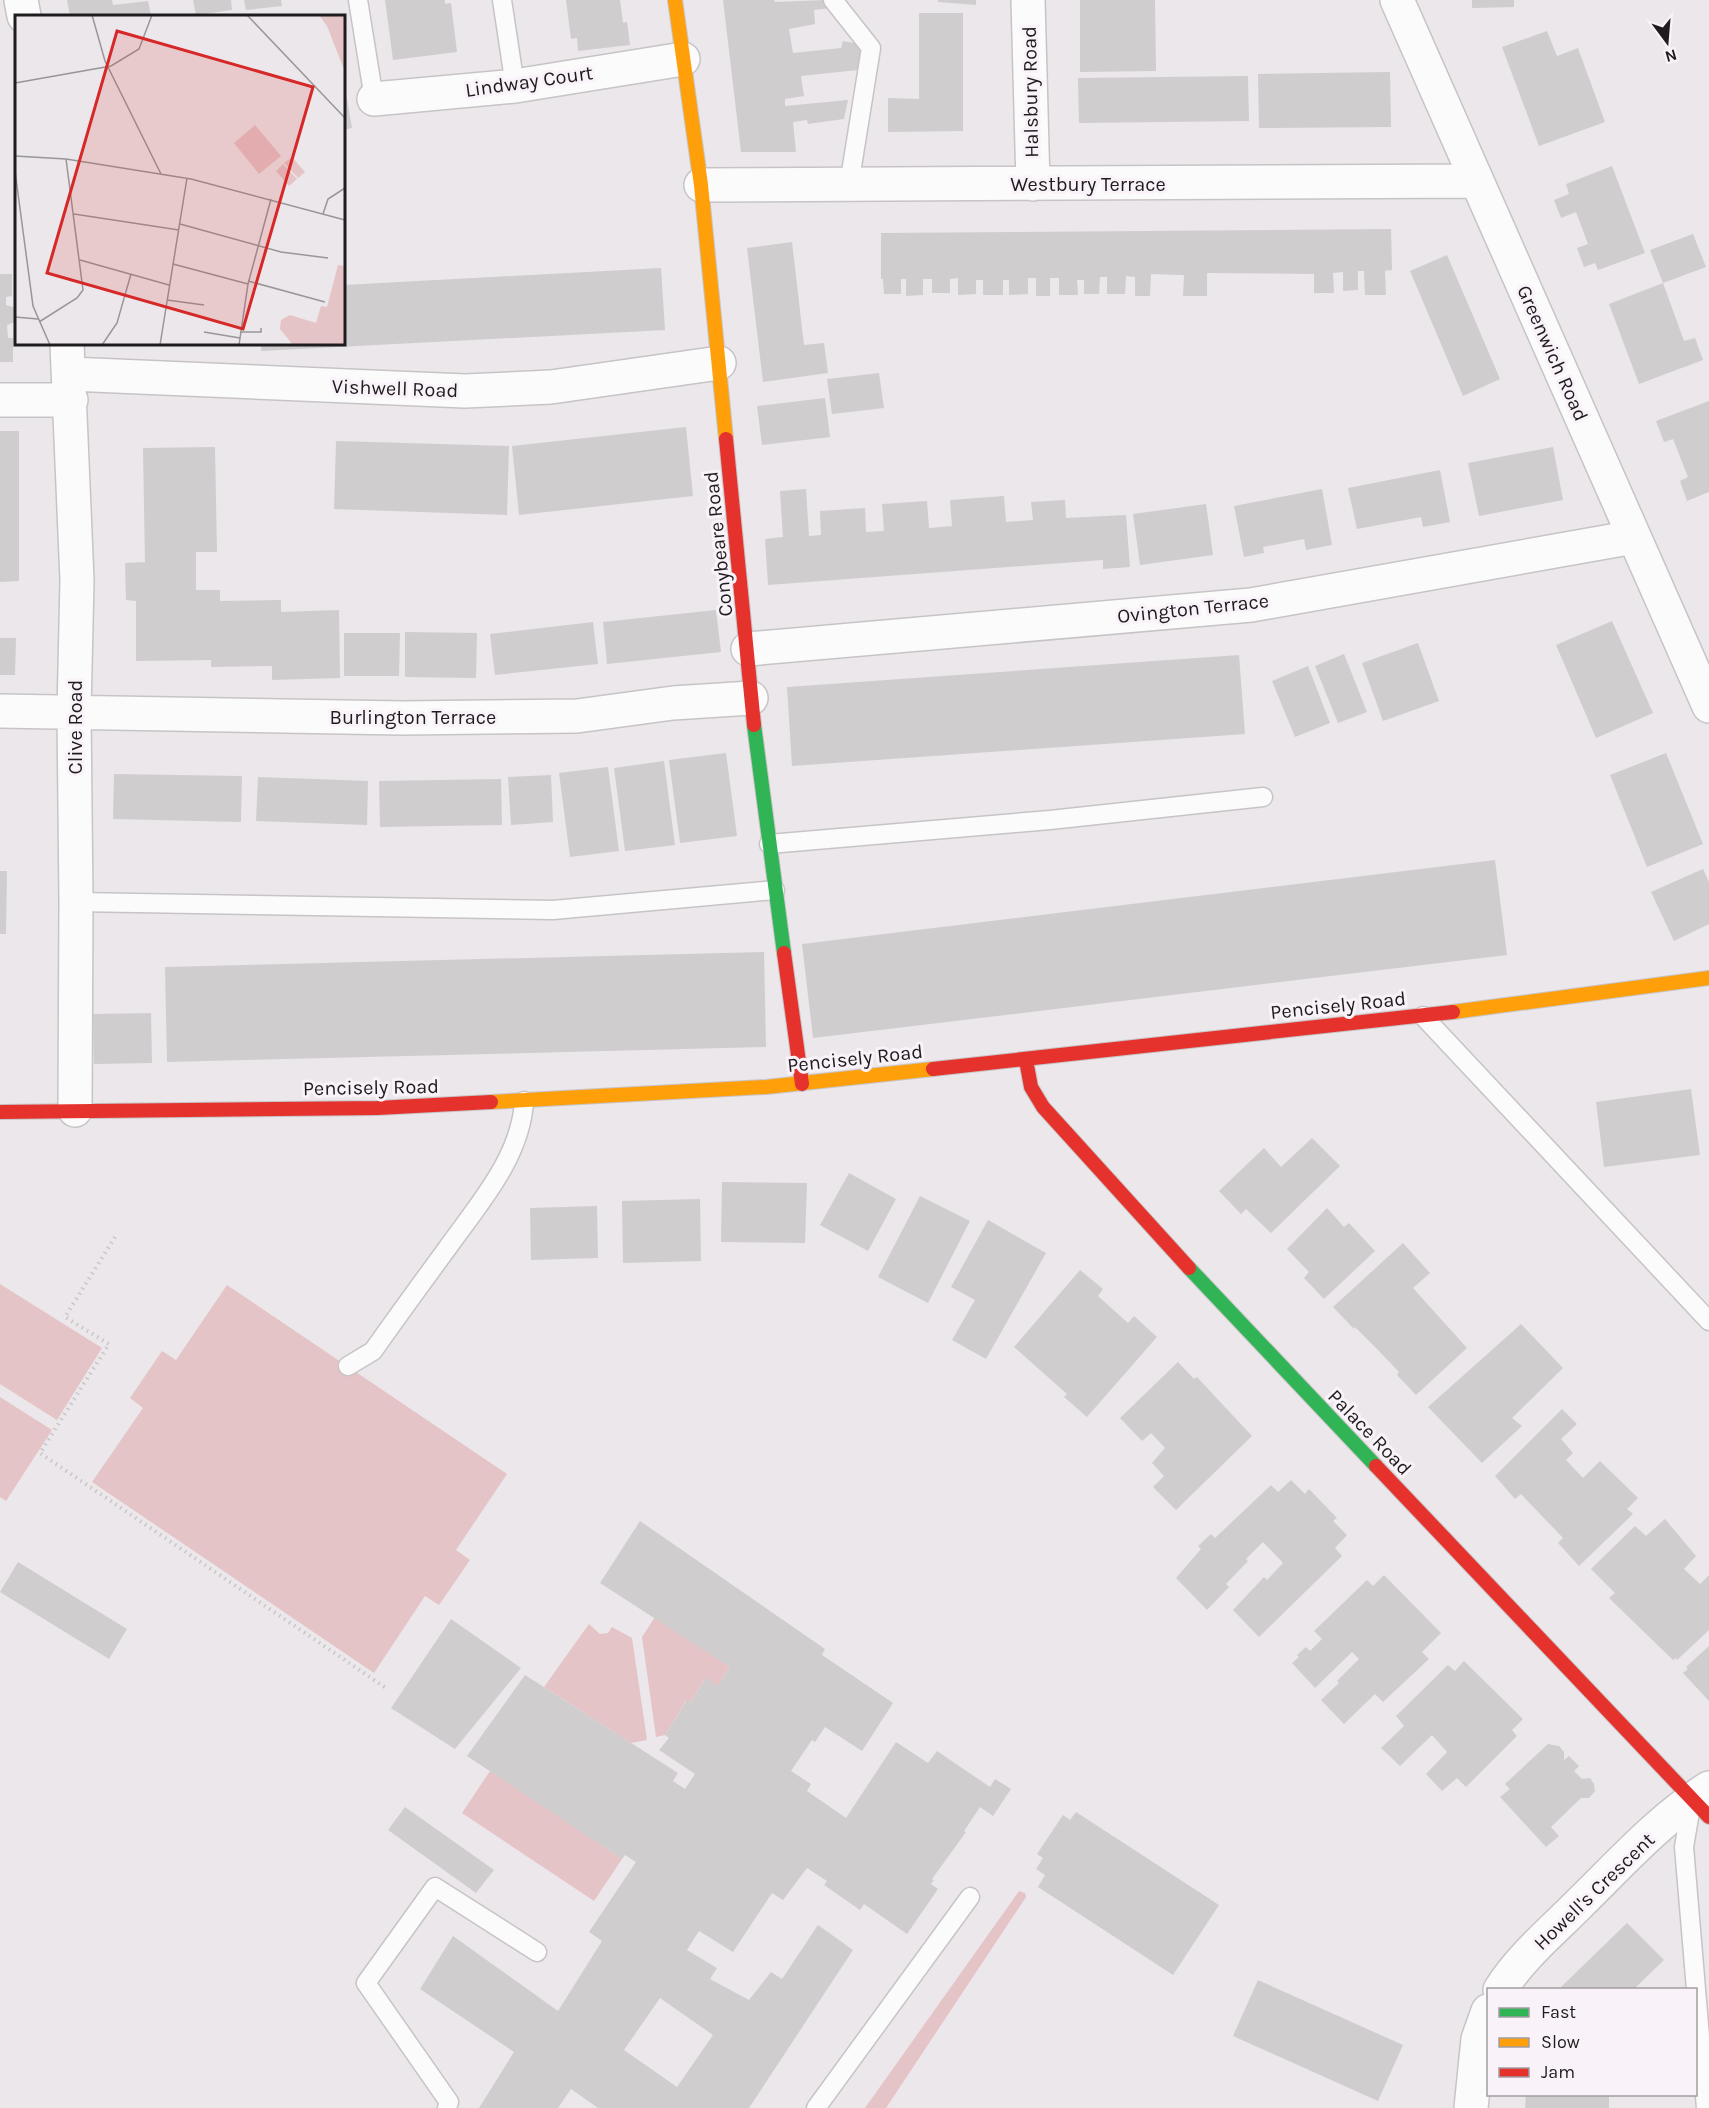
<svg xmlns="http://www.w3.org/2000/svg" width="1709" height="2108" font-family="Karla,sans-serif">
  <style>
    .green { fill: #e5c4c7 }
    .building { fill: #d0cdcf; fill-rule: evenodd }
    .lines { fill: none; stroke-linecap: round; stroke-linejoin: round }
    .lane-casing { stroke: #c7c4c6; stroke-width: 21 }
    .street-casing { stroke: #c7c4c6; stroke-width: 36 }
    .fast-casing { stroke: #c7c4c6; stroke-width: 16 }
    .slow-casing { stroke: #c7c4c6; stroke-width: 16 }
    .jam-casing { stroke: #c7c4c6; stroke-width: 16 }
    .path { stroke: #c7c7c7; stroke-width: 4; stroke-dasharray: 1.5 4.5; stroke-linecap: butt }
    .lane { stroke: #fcfbfc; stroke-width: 18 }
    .street { stroke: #fcfbfc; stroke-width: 33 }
    .fast { stroke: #30b455; stroke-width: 14 }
    .slow { stroke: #ff9f0a; stroke-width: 14 }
    .jam { stroke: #e5322d; stroke-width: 14 }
    .labels { text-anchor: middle; stroke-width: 6; stroke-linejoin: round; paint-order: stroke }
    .street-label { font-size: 20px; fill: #1e1c1e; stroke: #f9f3f9 }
    .inset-road { fill: none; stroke: #999698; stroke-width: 1.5 }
    .view { fill: #d62828; fill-opacity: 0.15; stroke: #d62828; stroke-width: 3 }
    .inset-edge { fill: none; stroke: #1e1c1e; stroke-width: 3 }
  </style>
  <rect width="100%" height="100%" fill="#ebe7ea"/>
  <path class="green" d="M0,1284L102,1348L57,1420L0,1384Z
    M227,1285L507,1474L456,1550L470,1560L439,1605L425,1596L374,1673L92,1482L143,1408L130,1398L162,1351L176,1360Z
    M0,1397L52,1430L6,1501L0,1497Z
    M655,1617L730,1667L718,1686L705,1679L690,1703L686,1701L665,1735L656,1737L642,1637Z
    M589,1624L600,1634L608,1633L612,1627L632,1638L647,1740L631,1743L544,1687Z
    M490,1771L622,1859L594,1901L462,1813Z
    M1019,1891L1025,1893L1026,1897L886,2108H865Z"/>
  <path class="building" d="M67,0H112L113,5L148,1L151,16H70Z
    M193,0H231L232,10L196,15Z
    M244,0H281L282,6L246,10Z
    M385,0H445V4L451,3L457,52L393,60Z
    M566,0H620L623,23L627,22L630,45L578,51L577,38L571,39Z
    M723,0H774L775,2L825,0L831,8L814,10L815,24L789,29L793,53L841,48L843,41L864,45L858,70L801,76L804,96L785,99V106L848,100L844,119L808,124L807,120L793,122L796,152H741Z
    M938,0H976V5L938,2Z
    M1080,0H1155L1156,71L1080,72Z
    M1472,0H1514V7L1472,8Z
    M919,13H963V131L888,132V98L919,99Z
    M1547,31L1557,56L1578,48L1605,122L1539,146L1502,47Z
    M1390,72L1391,127L1259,128L1258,74Z
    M1248,76L1249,121L1079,123L1078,78Z
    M344,81L352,128L344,130Z
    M1612,166L1645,253L1598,270L1595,263L1584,267L1577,248L1588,244L1576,212L1561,218L1554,200L1569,194L1566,184Z
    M1391,229L1392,270L1385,271L1386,295H1365L1364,271H1358V290L1343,291V272L1333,273L1334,293H1314V274L1207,273V296H1183L1184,275H1178L1151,274L1150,296H1135V277L1126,276L1125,294H1107V277H1100L1099,294H1084V280H1077L1078,295H1059V278H1050V296H1036V278H1028V294L1009,295V280H1003V295H983V280H976V294L958,295V278L950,279V293H932V279H923V295L906,296V279H901V294H884L883,279H881V233Z
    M1693,234L1706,267L1663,283L1650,250Z
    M792,242L804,345L824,343L828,373L763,382L747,248Z
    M1447,255L1500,379L1463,396L1410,271Z
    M661,268L665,330L261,351V344H344V285Z
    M0,274H12V296L6,297V305L13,307L16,312L15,322L7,325L8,338H13V362H0Z
    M1663,283L1684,341L1695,338L1703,360L1639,384L1609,304Z
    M879,373L884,408L832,414L827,379Z
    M825,398L830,437L762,445L757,406Z
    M1709,401V492L1687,501L1680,481L1688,477L1673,439L1664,442L1656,421Z
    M686,427L693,496L519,515L512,446Z
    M0,431H19V581L0,582Z
    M336,441L509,446L507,515L334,509Z
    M215,447L217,552H196V590H220V601L281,600V612L339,610L340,678L272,680V666L211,667V660L136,661V601L126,600L125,563L145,562L143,448Z
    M1553,447L1563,500L1479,516L1468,463Z
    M1440,470L1450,522L1423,527L1421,517L1357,529L1348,488Z
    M806,489L809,536L821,535L820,511L865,508L866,532L884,531L882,504L927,501L929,528L952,526L950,500L1004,496L1006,522L1033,520L1031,502L1065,500L1066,518L1126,515L1130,567L1103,569V560L768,585L765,539L783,537L780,491Z
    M1322,489L1332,545L1306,550L1304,539L1263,547L1264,553L1244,557L1234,506Z
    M1206,504L1213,555L1140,565L1133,514Z
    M716,610L721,652L607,664L603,622Z
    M1612,621L1653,713L1596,738L1556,645Z
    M593,622L598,664L495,675L490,634Z
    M405,632L477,633L476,678L405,677Z
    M344,633H400L399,676H344Z
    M0,638H16L15,675H0Z
    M1418,643L1439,701L1383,721L1362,663Z
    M1344,654L1367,712L1338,723L1315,666Z
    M1239,655L1245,734L792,766L787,687Z
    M1308,666L1330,723L1295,737L1272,681Z
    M726,753L737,836L680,843L669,760Z
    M1666,753L1703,844L1647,867L1610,775Z
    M664,761L675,845L625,851L614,768Z
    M608,767L619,851L570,857L559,773Z
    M114,774L242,776L241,822L113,819Z
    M551,775L553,822L511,825L508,777Z
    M258,777L368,781L367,825L256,821Z
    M501,779L502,825L380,827L379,781Z
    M1495,860L1507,955L813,1038L802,944Z
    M1703,869L1709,882V924L1674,941L1651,892Z
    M0,871H7L6,934H0Z
    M764,952L766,1047L167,1062L165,967Z
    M151,1013L152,1063L94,1064L93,1014Z
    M1691,1089L1700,1155L1604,1167L1596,1102Z
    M1312,1138L1340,1166L1271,1233L1246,1209L1241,1214L1219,1191L1264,1148L1281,1167Z
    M849,1173L896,1199L868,1251L820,1225Z
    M722,1182L807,1183L805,1243L721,1242Z
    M920,1196L970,1221L928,1303L878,1277Z
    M700,1199L701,1261L623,1263L622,1201Z
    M597,1206L598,1258L531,1260L530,1208Z
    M1327,1208L1344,1227L1349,1223L1375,1251L1324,1299L1304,1278L1309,1272L1287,1249Z
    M988,1220L1046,1253L986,1359L952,1340L975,1300L951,1287Z
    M1403,1243L1430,1273L1413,1288L1467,1348L1416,1395L1397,1375L1399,1372L1378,1350L1355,1327L1354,1329L1333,1307Z
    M1080,1270L1103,1289L1098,1296L1128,1323L1134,1316L1157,1337L1087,1417L1064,1397L1067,1394L1014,1347Z
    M1521,1324L1563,1368L1512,1418L1522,1426L1482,1463L1428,1407Z
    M1178,1362L1194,1379L1197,1377L1252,1436L1176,1510L1153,1487L1164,1476L1152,1463L1165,1448L1151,1433L1142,1441L1120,1418Z
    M1562,1409L1577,1424L1561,1439L1573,1453L1566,1460L1583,1478L1600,1461L1638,1498L1627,1509L1633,1514L1579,1566L1558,1543L1563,1538L1521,1494L1515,1499L1495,1476Z
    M1291,1480L1305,1494L1309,1489L1337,1518L1333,1521L1347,1535L1335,1548L1342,1556L1259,1637L1233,1610L1264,1577L1267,1580L1283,1563L1263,1542L1246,1559L1248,1561L1226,1584L1229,1587L1207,1610L1176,1578L1201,1549L1198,1546L1211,1534L1215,1538L1271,1485L1278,1492Z
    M1665,1519L1696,1556L1684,1569L1700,1584L1709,1575V1630L1677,1660L1676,1658L1673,1660L1609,1598L1615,1593L1591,1569L1635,1526L1646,1536Z
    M640,1521L825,1649L822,1655L893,1703L862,1751L825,1727L815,1742L812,1740L791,1771L811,1784L807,1791L846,1818L896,1742L928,1763L937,1751L990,1787L995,1779L1011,1789L993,1816L980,1807L964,1831L966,1832L932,1879L934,1880L931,1884L938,1889L907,1934L864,1904L860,1910L824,1885L827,1881L807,1868L783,1900L772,1893L733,1952L699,1931L687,1950L717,1968L710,1979L749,2000L771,1972L782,1979L818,1925L853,1950L749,2108H598L571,2089L558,2108H479L514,2052L420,1989L453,1936L558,2011L602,1941L589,1932L636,1862L625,1855L622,1859L467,1756L525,1675L678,1773L673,1781L685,1789L695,1774L659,1750L669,1738L665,1735L687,1700L690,1703L706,1678L718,1686L730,1667L600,1583ZM660,1998L713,2035L677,2087L624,2050Z
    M18,1562L127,1629L109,1659L0,1592Z
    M1384,1575L1441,1633L1422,1652L1429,1659L1383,1702L1375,1694L1344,1724L1321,1700L1339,1683L1337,1681L1359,1659L1352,1652L1315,1688L1292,1663L1299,1657L1297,1655L1306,1647L1310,1651L1322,1639L1314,1631L1367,1580L1373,1586Z
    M451,1619L521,1668L455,1749L391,1708Z
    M1709,1646V1701L1683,1673L1688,1669L1686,1667Z
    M1464,1661L1523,1719L1512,1730L1517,1736L1466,1787L1457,1778L1442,1791L1426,1774L1447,1752L1432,1735L1400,1766L1381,1748L1404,1726L1396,1716L1448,1665L1455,1671Z
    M1548,1744L1559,1746L1564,1752V1760L1569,1756L1579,1766L1574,1771L1582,1779L1590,1778L1594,1784L1595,1791L1589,1798H1581L1551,1827L1559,1836L1546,1847L1500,1797L1510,1789L1505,1784Z
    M405,1807L494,1870L476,1893L388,1830Z
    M1076,1812L1219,1905L1173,1975L1038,1887L1045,1875L1036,1869L1043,1858L1037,1854L1063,1815L1070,1820Z
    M1627,1923L1664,1960L1634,1989H1559Z
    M1258,1980L1403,2045L1378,2101L1233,2036Z
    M1526,2094H1609V2108H1525Z"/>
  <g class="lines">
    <g class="lane-casing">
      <path id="lane" d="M358,0L374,99
        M502,0L515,86
        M833,0L871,48L849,185
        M769,844L1050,820L1263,797
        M76,902L553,910L775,890
        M1423,1016L1709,1321
        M348,1366L373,1351C397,1317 421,1284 446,1250C477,1206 521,1158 524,1101
        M1692,1800L1684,1847L1706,2108
        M447,2108L449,2102L366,1983L435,1887L537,1952
        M816,2108L970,1897"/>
    </g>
    <g class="street-casing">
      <path id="street" d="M21,0L24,16
        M1028,0L1033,184
        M1397,0L1709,706
        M374,99L515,86L683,59
        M701,185L1476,181
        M67,344L77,580L74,712L76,902L75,1110
        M70,374L465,391L551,387L719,363
        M0,400H71
        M748,649L1251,605L1634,537
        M0,711L402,718L577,716L673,703L751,698
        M1500,1990C1520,1958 1552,1931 1578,1905C1620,1864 1660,1819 1709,1788
        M1471,2108L1478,2039L1488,2011"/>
    </g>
    <g class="fast-casing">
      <path id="fast" d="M754,725L784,953
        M1189,1268L1376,1466"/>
    </g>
    <g class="slow-casing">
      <path id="slow" d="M675,0L701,185L726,439
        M1453,1012L1709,978
        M491,1102L766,1087L933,1069"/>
    </g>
    <g class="jam-casing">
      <path id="jam" d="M726,439L754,725
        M784,953L802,1084
        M1026,1060L1031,1087L1043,1107L1189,1268
        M933,1069L1453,1012
        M0,1112L377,1108L491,1102
        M1376,1466L1709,1817"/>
    </g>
    <path class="path" d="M115,1237L65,1317L109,1344L40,1453L386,1688"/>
    <use href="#lane" class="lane"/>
    <use href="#street" class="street"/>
    <use href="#fast" class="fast"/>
    <use href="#slow" class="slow"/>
    <use href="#jam" class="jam"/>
  </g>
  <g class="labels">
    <g class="street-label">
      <text transform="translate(529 81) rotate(-8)" y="7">Lindway Court</text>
      <text transform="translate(1030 92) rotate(-91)" y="7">Halsbury Road</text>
      <text x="1088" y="191">Westbury Terrace</text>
      <text transform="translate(1553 353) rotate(66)" y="7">Greenwich Road</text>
      <text transform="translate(395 388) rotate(2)" y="7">Vishwell Road</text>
      <text transform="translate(718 544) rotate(-96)" y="7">Conybeare Road</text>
      <text transform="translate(1193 608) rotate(-6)" y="7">Ovington Terrace</text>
      <text x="413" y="724">Burlington Terrace</text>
      <text transform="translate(75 727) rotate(-90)" y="7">Clive Road</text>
      <text transform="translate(1338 1005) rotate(-6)" y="7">Pencisely Road</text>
      <text transform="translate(855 1058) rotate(-6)" y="7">Pencisely Road</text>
      <text transform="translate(371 1087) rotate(-1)" y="7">Pencisely Road</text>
      <text transform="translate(1370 1432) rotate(46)" y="7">Palace Road</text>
      <text transform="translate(1594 1891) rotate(-44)" y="7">Howell's Crescent</text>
    </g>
  </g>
  <g transform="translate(15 15)">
    <rect width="330" height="330" fill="#ebe7ea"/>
    <path d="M304,0H330V57L312,11ZM240,110L266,141L244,159L219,128ZM277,142L290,157L283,163L269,148ZM268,149L282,164L274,171L261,156ZM323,250L330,251V330H278L265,314L266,305L275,300L301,308L306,291L312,292Z" fill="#e5c4c7"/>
    <path class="inset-road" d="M77,0L90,46L146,159M232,0L330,103M0,68L96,51L124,34L137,0M0,141L51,144L176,164L330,205M0,156L18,291L35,330M59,199L164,215M308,199L313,184L330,173M165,209L266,237L313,243M65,245L154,270M158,249L233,269M233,266L310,287M152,285L189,290M0,302L23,304M24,307L62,283L68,275L51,144M189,317L225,323M225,317H246V313M87,330L102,308L116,259M145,330L172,163M224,330L233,269L256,184"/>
    <path class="view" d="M102,16L298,72L228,314L32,258Z"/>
    <rect width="330" height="330" class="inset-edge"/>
  </g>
  <rect x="1487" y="1988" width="210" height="108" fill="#f9f3f9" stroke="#a19da1" stroke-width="1.5"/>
  <rect x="1499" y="2008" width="30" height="9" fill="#30b455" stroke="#a19da1" stroke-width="1.5"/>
  <text x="1541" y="2018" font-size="18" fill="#1e1c1e">Fast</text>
  <rect x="1499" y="2038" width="30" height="9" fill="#ff9f0a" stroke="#a19da1" stroke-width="1.5"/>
  <text x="1541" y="2048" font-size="18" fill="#1e1c1e">Slow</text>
  <rect x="1499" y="2068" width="30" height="9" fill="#e5322d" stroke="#a19da1" stroke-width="1.5"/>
  <text x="1541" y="2078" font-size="18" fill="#1e1c1e">Jam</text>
  <g transform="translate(1667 42) rotate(164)" stroke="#f9f3f9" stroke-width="4.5" paint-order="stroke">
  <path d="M0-4.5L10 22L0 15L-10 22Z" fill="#1e1c1e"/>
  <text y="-9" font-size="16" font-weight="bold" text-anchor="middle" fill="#1e1c1e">N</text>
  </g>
</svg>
